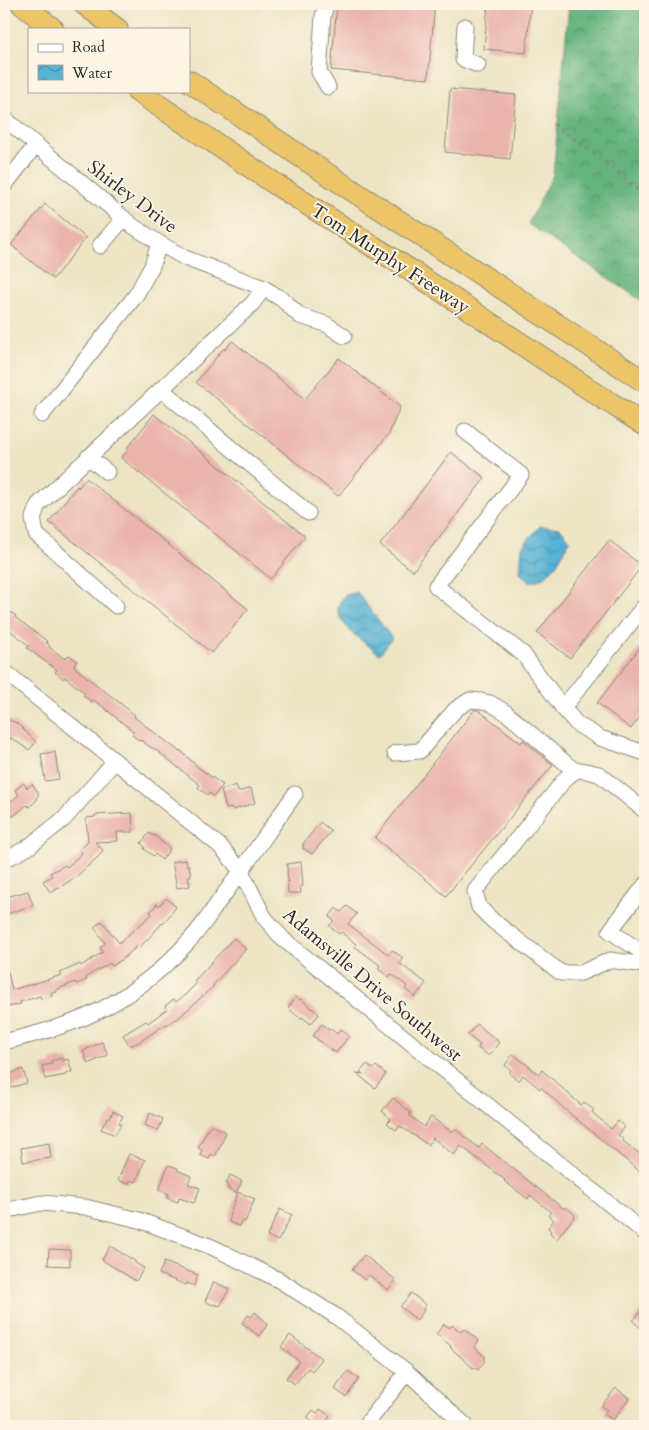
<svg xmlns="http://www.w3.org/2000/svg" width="649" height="1430" font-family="Cardo,serif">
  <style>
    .forest { fill: url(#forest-crowns); stroke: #487054 }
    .water { fill: url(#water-waves); stroke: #416f80 }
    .building { fill: #eab4ad }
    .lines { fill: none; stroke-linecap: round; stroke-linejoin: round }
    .minor-casing { stroke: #8c8878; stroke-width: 17 }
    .highway-casing { stroke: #8c8878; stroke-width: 23 }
    .path { stroke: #8c8878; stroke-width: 2; stroke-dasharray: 4 4; stroke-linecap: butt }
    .minor { stroke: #fff; stroke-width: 15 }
    .highway { stroke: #edc569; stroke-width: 21 }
    .labels { text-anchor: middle; stroke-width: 4; stroke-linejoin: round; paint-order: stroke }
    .street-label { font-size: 19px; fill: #2b2b2b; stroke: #fcf5e5 }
  </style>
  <defs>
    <pattern id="forest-crowns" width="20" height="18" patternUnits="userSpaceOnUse" patternTransform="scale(1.25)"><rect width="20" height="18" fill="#65b47e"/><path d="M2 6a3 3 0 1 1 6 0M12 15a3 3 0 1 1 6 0" fill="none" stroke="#539367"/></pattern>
    <pattern id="water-waves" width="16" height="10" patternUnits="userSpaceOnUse" patternTransform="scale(1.25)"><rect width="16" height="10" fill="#57b3d5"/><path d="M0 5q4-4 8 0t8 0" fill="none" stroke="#4892ad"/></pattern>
  </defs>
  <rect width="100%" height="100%" fill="#fcf5e5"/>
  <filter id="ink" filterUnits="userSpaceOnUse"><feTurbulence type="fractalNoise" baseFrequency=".02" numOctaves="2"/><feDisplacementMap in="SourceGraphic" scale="10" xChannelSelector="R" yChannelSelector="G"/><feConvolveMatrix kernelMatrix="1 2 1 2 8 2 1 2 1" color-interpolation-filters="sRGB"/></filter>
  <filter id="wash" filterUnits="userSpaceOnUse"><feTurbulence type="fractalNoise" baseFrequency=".0096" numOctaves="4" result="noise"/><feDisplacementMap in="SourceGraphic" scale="20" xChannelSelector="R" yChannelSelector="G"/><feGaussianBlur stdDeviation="1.12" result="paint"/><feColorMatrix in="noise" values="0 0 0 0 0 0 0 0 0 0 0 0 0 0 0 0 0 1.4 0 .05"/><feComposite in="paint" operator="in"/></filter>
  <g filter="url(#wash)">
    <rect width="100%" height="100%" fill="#ede4c4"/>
    <path class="forest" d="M569,4H645V303L528,224L553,175Z"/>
    <path class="water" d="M540,526L560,528L570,540L557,564L544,578L530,582L520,573L522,547Z
      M357,592L392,638L380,654C367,645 336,625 338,606C339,603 343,598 344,596Z"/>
    <g id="blocks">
      <path class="building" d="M337,4H435L428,79L331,70Z
        M488,4H531L526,53L484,49Z
        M450,89L516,95L510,159L445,152Z
        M45,204L86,238L53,279L11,245Z
        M232,341L305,399L339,358L400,407L389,434L338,496L196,382L224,348L225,350Z
        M154,414L305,536L271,579L121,458L129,449L127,448Z
        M451,452L485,478L413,571L380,545Z
        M86,478L248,609L212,653L49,522L77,486L78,488Z
        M609,540L642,566L570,658L537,633Z
        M4,607L16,616L15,617L20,621L47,641L46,642L50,646L49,647L65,659L69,655L77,661L74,666L78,670L135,715L134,717L179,751L180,750L199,768L223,785L214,796L209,793L208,795L198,788L200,785L155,749L150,747L141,740L140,741L132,735L134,732L98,703L93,700L92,702L83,695L85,693L65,677L64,679L55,672L57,670L27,648L29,646L4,625Z
        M645,641V710L631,729L597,703Z
        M474,710H478L521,743L523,740L553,765L446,896L375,838Z
        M4,716L12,722L13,721L20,726L36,742L29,750L11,738L4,748Z
        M55,752L59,779L45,781L41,754Z
        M24,783L27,788L32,784L38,792V796L36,798L37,800L29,807L27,805L15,815L4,821V806L19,795L15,790Z
        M236,785L238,792L251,788L255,803L233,810L232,808L226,809L221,790Z
        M132,813L133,832H117L118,841L95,842L103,850L100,855L77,876L59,888V887L50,892L43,881L52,876L50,873L65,865L67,867L82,853L80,850L88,842L86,818L95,817V815Z
        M320,822L331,831L312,854L303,848V844Z
        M149,833L153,836L154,835L170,849L162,860L155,854L153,856L144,849L145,847L141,843Z
        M186,860L187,866L189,865L191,876H188L190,886L177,888L172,862Z
        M301,862L303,886H300L301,893H288L287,864Z
        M28,891L33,905L4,915V902L7,901L6,897Z
        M166,898L176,907L163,924L162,923L148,939L140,947L138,945L123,959L112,966L110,963L86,977L87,980L76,984L75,982L56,990L57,992L51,993L52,996L41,999L40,996L20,1002L21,1004L4,1008V973L8,972L12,990L62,975L60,973L80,964L81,966L103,952L100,947L105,943L94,927L102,921L119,943L152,914L150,912L157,904L159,906Z
        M347,906L357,914L348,924L389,955L392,950L403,958L399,963L426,983L415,997L405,989L407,986L391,974L389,977L378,969L380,965L354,946L356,944L341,932L339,934L329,926L334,921L329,917L336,908L341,912Z
        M234,938L246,949L213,985L214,986L176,1020L175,1019L167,1025L166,1024L139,1042L130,1046L123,1035L146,1021L148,1023L167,1009L165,1006L174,999L176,1002L186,994L196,984L194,981Z
        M296,997L300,1000L301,999L319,1014L311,1024L302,1017L301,1019L288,1008Z
        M322,1024L329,1030L331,1029L337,1034L341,1029L349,1036L336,1053L313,1036Z
        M477,1024L499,1042L489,1056L478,1048L480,1045L468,1035Z
        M102,1042L108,1055L88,1064L83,1051Z
        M513,1054L539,1074L542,1070L581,1105L584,1102L594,1110L592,1112L611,1129L618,1121L625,1127L618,1135L624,1140L623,1141L640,1154L645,1147V1176L562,1107L541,1087L540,1089L523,1075L519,1081L509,1073L511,1070L505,1065Z
        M62,1058V1061L68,1059L72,1072L66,1073V1075L45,1079L42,1066L52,1064L51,1061Z
        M367,1064L373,1069L376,1066L386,1074L375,1088L356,1073L363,1074L360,1072Z
        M23,1069L27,1083L6,1089L4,1076Z
        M393,1098L411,1113L409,1115L424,1127L431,1117L452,1132L455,1129L479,1148L482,1144L564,1209L566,1207L575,1215L574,1217L557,1239L550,1233L551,1231L548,1228L554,1220L548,1215L551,1212L530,1195L528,1199L504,1181L505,1180L461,1146L454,1155L433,1138L428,1145L400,1126L396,1130L387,1123L391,1119L382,1111Z
        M113,1111L123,1116L119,1123L121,1124L115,1135L101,1129L108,1117L110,1118Z
        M150,1113L163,1119L158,1131L145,1125Z
        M211,1125L225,1132L224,1135L225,1136L215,1156L211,1154L209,1159L200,1155L202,1150L198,1148L209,1127H210Z
        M49,1143L51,1158L23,1162L21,1148Z
        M129,1154L145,1160L136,1182L130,1180L128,1184L118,1180Z
        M168,1165L178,1168L177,1170L191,1176L188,1184L200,1188L194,1203L179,1198L178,1202L167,1198L169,1194L159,1190Z
        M230,1175L242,1181L236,1193L227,1188L228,1186L226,1184Z
        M238,1192L255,1199L245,1222L241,1221L239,1226L229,1222L230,1216H229Z
        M280,1209L292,1215L278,1241L267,1236Z
        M110,1246L135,1261V1263L144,1268L136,1281L102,1260Z
        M49,1249L70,1250V1266L48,1265Z
        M364,1255L396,1280L388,1290L369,1275L365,1280L352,1270Z
        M164,1262L198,1275L194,1286L187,1283L186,1285L159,1274Z
        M214,1282L229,1289L220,1306L214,1304L213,1305L205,1301Z
        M411,1293L426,1305L423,1309L424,1310L417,1320L400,1307Z
        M645,1306V1332L633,1321Z
        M255,1312L268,1324L259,1336L242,1323L248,1315L251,1317Z
        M444,1324L450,1328L452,1325L461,1332L464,1329L479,1341L474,1347L485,1357L483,1359L485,1361L478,1370L474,1367L473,1368L450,1347L451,1346L436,1334Z
        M290,1335L322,1359L312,1371L308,1368L295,1384L286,1378L299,1361L281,1347Z
        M348,1371L359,1379L346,1397L335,1389Z
        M616,1388L629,1398L613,1420L604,1414L607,1410L601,1406Z
        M320,1409L330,1416L323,1426H307L311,1421L307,1418L313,1410L317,1413Z"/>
    </g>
  </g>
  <g filter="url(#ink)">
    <use href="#blocks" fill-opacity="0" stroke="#8c8878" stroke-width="1"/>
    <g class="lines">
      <g class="minor-casing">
        <path id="minor" d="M326,4L323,16L319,72L328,87
          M465,26L463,59L478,65
          M4,118L133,226L159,243L185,258L264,288L283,300L300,316L326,324L344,336
          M4,186L36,145
          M100,246L124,218
          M161,389L308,513
          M42,415L136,295L152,266L159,243
          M465,431L521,475L436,586L523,654L563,708L577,724L600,738L645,753
          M88,457L107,472
          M116,606L36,534L33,518L38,505L252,304L264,288
          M4,671L221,847L241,871L264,917L283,939L645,1233
          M563,708L645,605
          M395,753L420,751L446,720L456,709L470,700L481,701L490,703L505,712L575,771
          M645,811L599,774L581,770L575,771L566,778L475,891L479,907L493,921L561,973H581L610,960L645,965
          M4,860L27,848L64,819L115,761
          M645,885L610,931L645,954
          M4,1042C39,1033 76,1024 108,1006C138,989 165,968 188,942C200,930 210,914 220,900C246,865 270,829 295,794
          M4,1211L41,1203L85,1207L139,1220L212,1247L279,1280L337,1317L407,1372L466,1426
          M365,1426L407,1372"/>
      </g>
      <g class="highway-casing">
        <path id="highway" d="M22,4L53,29
          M84,4L117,29
          M189,81L315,166L645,382
          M137,91L277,185L407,268L598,395L645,425"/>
      </g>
      <path class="path" d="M553,124L597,155L645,196"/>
      <use href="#minor" class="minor"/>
      <use href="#highway" class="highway"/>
    </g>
  </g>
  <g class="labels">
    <g class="street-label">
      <text transform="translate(133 196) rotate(37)" y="7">Shirley Drive</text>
      <text transform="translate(391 258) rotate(33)" y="7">Tom Murphy Freeway</text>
      <text transform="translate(373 984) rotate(40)" y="7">Adamsville Drive Southwest</text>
    </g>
  </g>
  <rect width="649" height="1430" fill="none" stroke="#fcf5e5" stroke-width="20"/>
  <rect x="28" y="28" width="162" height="65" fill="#fcf5e5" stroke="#a8a49b"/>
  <rect x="38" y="44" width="25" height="8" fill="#ffffff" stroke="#a8a49b"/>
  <text x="72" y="52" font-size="15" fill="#2b2b2b">Road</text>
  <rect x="38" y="65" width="25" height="15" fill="url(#water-waves)" stroke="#a8a49b"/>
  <text x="72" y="78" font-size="15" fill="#2b2b2b">Water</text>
</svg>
